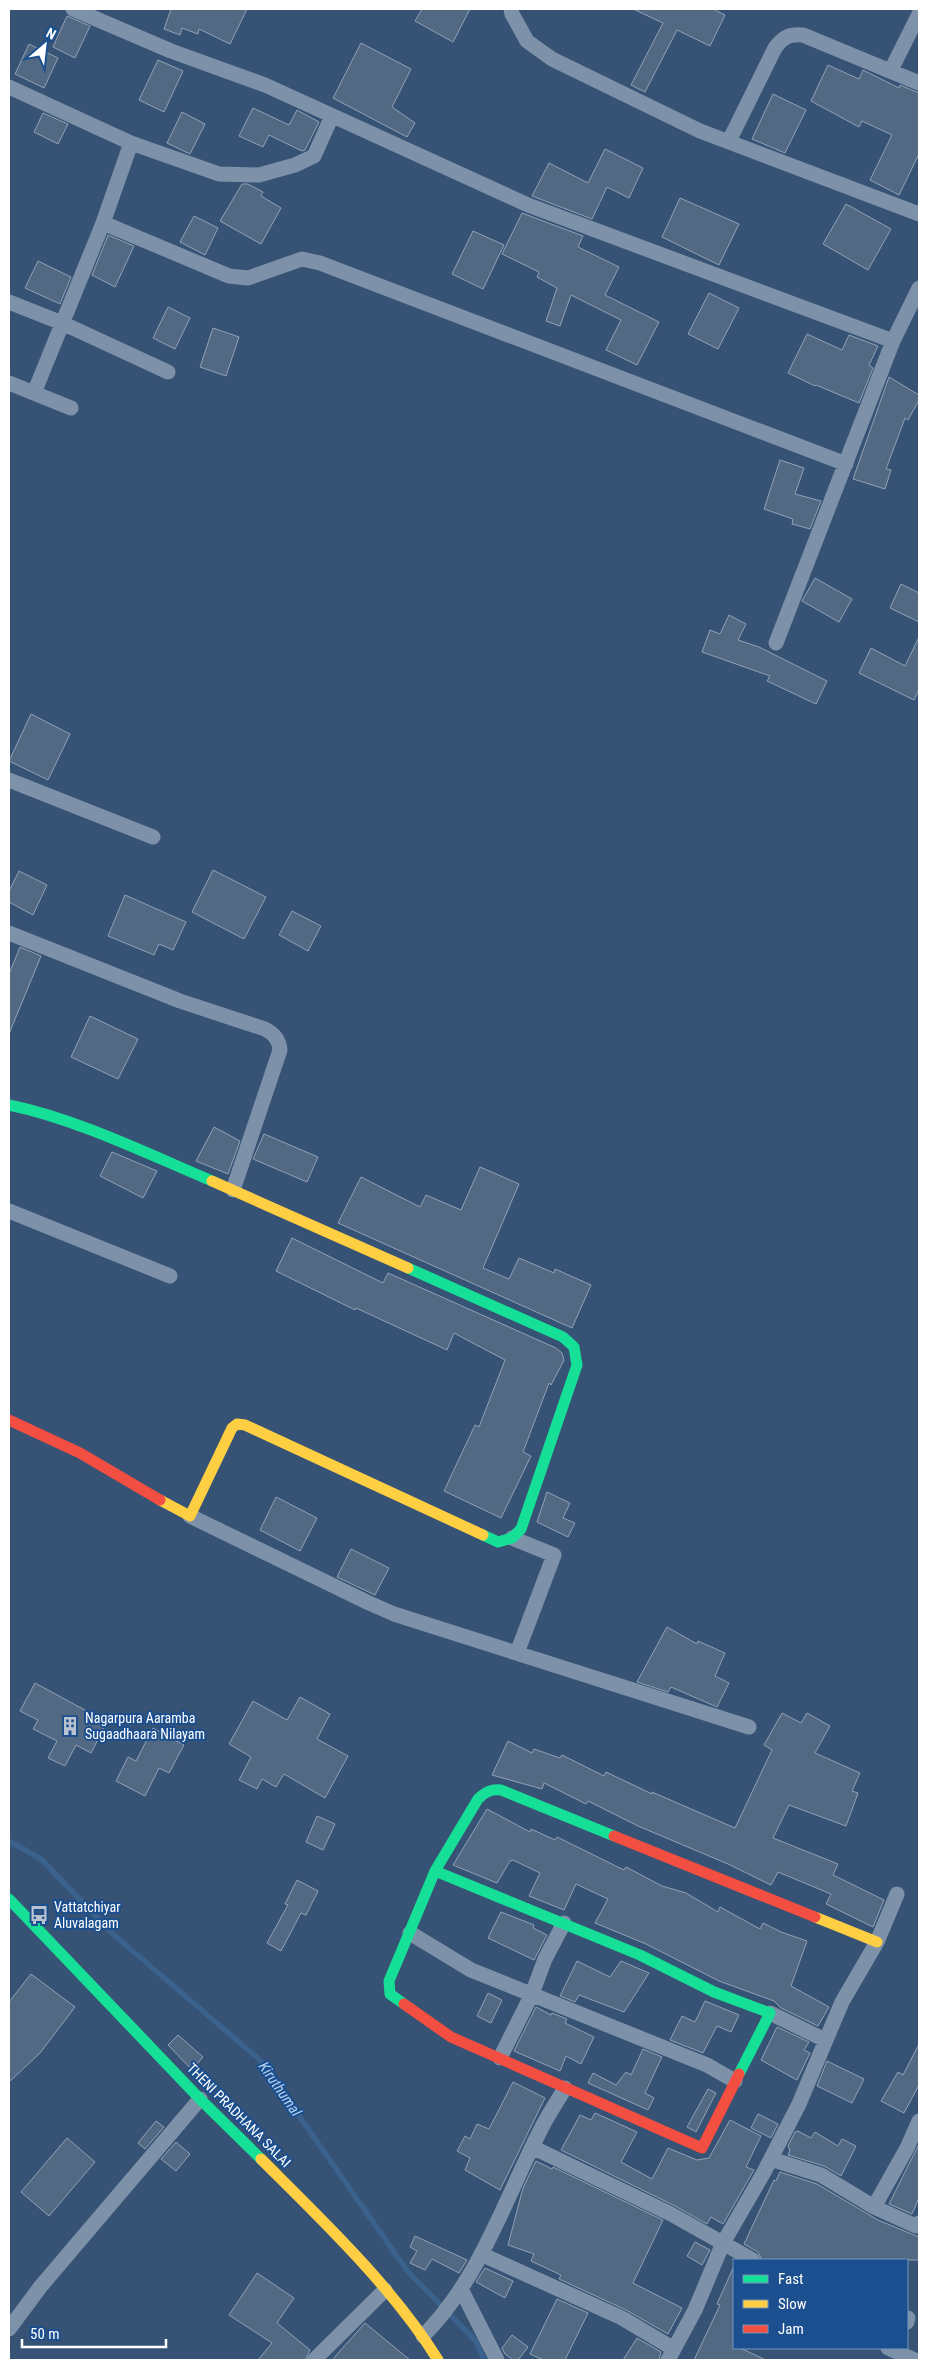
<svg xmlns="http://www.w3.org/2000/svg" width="928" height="2369" font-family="'Roboto Condensed',sans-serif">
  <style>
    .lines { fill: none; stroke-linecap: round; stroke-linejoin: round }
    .stream { stroke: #3b618d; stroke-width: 5.5 }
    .building { fill: #526984; stroke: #92a2b6 }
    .street { stroke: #7d92a8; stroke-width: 15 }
    .fast { stroke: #16e098; stroke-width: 11 }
    .slow { stroke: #ffcf43; stroke-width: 11 }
    .jam { stroke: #f24e42; stroke-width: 11 }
    .labels { text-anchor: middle; stroke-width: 4; stroke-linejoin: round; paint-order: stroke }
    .poi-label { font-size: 14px; fill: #fff; stroke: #1b4f8f; text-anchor: start }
    .street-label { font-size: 14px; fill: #fff; stroke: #1b4f8f }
    .water-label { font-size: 15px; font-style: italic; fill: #b5d3f5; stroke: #1b4f8f }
  </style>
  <rect width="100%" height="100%" fill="#365274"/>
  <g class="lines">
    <path class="stream" d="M9,1841L41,1859L114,1935L260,2060L408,2272L476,2341L484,2360"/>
  </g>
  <path class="building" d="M171,9H247L230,44L199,29L198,34L182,28L180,35L164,29Z
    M422,9H470L453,42L415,21Z
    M633,9H713L725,15L710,46L677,30L645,92L631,85L663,23Z
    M67,16L90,26L75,58L53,47Z
    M361,43L411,69L392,107L415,123L407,137L333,98Z
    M29,44L58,58L44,88L15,74Z
    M158,60L183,71L164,112L139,100Z
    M828,65L859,79L863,70L899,88L900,85L919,93V154L899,195L870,180L892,135L862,121L859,127L811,101Z
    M773,94L806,110L785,153L752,139Z
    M253,108L289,125L297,110L319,122L305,150L302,151L269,135L263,147L239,136Z
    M182,112L205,124L190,154L167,143Z
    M43,113L68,124L58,144L34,132Z
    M605,149L643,168L629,198L607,187L592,219L532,196L549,163L588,183Z
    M242,184H248L263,192L261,196L281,208L261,244L220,221Z
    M680,198L739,224L719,265L662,237Z
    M846,204L891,229L868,270L823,244Z
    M522,213L583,236L578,247L619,267L605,295L659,322L637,365L606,350L621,320L571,295L560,326L546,321L557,288L537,277L539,272L502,254Z
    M194,216L218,228L205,255L180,242Z
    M473,231L504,245L483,289L452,274Z
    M108,235L134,246L115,287L92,275Z
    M38,261L71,277L60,304L25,288Z
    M709,293L739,308L718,349L688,334Z
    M168,307L190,318L175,349L153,338Z
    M213,328L239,337L226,376L200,367Z
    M807,334L842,350L849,335L878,346L869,365L873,368L859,403L816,385L815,386L788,373Z
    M889,377L919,395V400L908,420L905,418L886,469L891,470L885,489L853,479Z
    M780,460L804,468L795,494L821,501L810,529L792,524L793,519L764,509Z
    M815,578L852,599L839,622L802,601Z
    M901,584L919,593V622L890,608Z
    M729,615L746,624L738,640L759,647L827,681L816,704L767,681L770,676L702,652L710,630L720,634Z
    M919,637V689L914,700L859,673L871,648L905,666Z
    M31,714L70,734L48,780L9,761Z
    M213,870L266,897L244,939L192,912Z
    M19,871L47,885L33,915L9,902V891Z
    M125,895L186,922L173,950L159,944L154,955L108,936Z
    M292,911L321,926L308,951L279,935Z
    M20,947L41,956L9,1034V974Z
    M90,1016L138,1039L118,1079L71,1057Z
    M214,1127L240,1141L228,1174L196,1161Z
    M264,1134L318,1157L307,1182L253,1159Z
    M112,1152L157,1171L143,1198L100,1176Z
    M480,1167L519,1184L483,1268L509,1279L519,1258L554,1273L555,1269L591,1285L572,1328L338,1223L361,1177L420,1207L426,1195L461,1210Z
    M292,1238L383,1283L388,1273L556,1348L562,1353L564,1360L551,1385L549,1383L523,1452L531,1456L501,1518L444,1491L475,1425L479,1427L505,1360L454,1333L447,1350L356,1308L355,1310L276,1271Z
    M547,1492L570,1503L563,1518L575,1523L568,1537L537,1522Z
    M276,1497L317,1518L300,1551L260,1530Z
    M351,1549L389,1568L375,1595L337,1577Z
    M667,1627L697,1644L698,1641L725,1653L715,1676L729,1683L717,1707L671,1687L668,1692L637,1682Z
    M35,1683L107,1722L91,1753L76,1745L65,1766L48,1758L57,1741L33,1729L38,1720L20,1711Z
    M300,1697L330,1714L317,1739L348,1756L325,1798L284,1774L276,1787L262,1779L257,1789L239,1780L251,1757L229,1744L253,1701L287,1720Z
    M782,1713L801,1723L807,1713L830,1726L815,1753L860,1773L852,1791L858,1793L846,1826L789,1805L773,1838L838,1864L833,1875L884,1900L873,1927L826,1904L831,1894L778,1872L771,1885L728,1864L638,1826L588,1801L586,1804L544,1783L542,1789L492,1775L508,1741L532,1753L534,1749L560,1758L562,1755L604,1776L606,1772L652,1794V1792L735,1828L772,1750L764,1745Z
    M153,1728L184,1745L169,1773L159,1768L145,1796L116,1781L128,1757L136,1761Z
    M487,1809L530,1832L531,1829L555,1840L557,1837L624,1870L626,1867L662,1886L686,1893L718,1912L720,1907L760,1929L763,1923L781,1932L807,1941L791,1986L829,2007L818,2026L781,2008L774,2001L719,1981L646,1944L595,1923L608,1899L576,1884L564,1910L529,1896L540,1873L513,1860L510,1861L497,1883L453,1865Z
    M317,1816L335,1824L323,1850L306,1842Z
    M297,1880L318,1891L306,1915L301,1913L281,1951L267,1943L288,1905L285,1904Z
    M501,1912L534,1925L533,1928L547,1935L534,1960L488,1938Z
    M577,1961L610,1977L621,1961L649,1973L624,2012L579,1995L575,2002L560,1996Z
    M31,1974L75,2007L40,2053L9,2082V2002Z
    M488,1993L502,2000L491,2023L477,2016Z
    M705,2001L739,2015L731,2032L717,2026L703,2053L670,2040L682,2016L695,2022Z
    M536,2007L551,2015L552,2013L567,2019L565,2023L594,2037L581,2064L566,2056L560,2071L514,2051Z
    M777,2027L809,2042L804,2050L810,2053L797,2080L761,2060Z
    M178,2035L203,2057L192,2070L168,2045Z
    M919,2044V2085L904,2113L881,2101L898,2072L903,2075Z
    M643,2049L662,2057L645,2093L654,2098L648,2110L588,2083L593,2073L616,2085L626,2072L631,2075Z
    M827,2061L864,2079L852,2103L817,2086Z
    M513,2082L545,2098L500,2190L465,2170L470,2158L457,2151L465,2136L470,2139L477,2124L489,2129Z
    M708,2089L716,2093L696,2132L687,2127Z
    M595,2113L637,2132L621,2162L652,2179L668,2148L697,2160L709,2158L730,2120L761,2136L746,2167L754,2170L723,2224L711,2217L707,2224L675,2206L561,2150L580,2115L591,2120Z
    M758,2114L778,2124L771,2138L751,2128Z
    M156,2121L164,2127L145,2149L138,2143Z
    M798,2131L811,2138L815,2132L838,2146L842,2139L856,2146L841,2176L824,2166L788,2155L790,2150L788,2146L795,2132Z
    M67,2138L95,2162L49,2216L21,2192Z
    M176,2142L190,2154L176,2171L161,2159Z
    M919,2144V2198L912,2214L889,2204Z
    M536,2161L552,2169L553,2167L663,2220L633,2283L682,2308L668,2334L626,2310L559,2279L561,2275L531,2261L534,2254L508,2245L523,2188Z
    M780,2172L817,2184L878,2220L919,2237V2260H762L758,2252L744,2244L774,2180L776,2181Z
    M415,2236L467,2260L459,2273L432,2259L425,2270L410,2263L417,2251L410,2247Z
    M695,2242L710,2250L702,2265L687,2256Z
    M734,2266V2348H740L766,2360H694L720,2305L717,2304Z
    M485,2268L513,2281L505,2298L476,2282Z
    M257,2273L294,2298L277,2323L310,2350L305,2360H258L272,2343L229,2315Z
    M557,2299L588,2313L565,2360H543L530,2354Z
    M365,2323L410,2360H332Z
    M512,2335L528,2347L518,2360H513L505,2354L502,2348Z
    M637,2338L661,2352L659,2360H623Z"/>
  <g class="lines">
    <path class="street" d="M73,9L171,51L265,85L528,205L893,341L919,288
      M511,9L512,14L527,41L552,59L700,131L919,214
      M891,70L919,14
      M9,87L131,143L219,174L259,175L295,165L314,156L332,116
      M729,141L775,48C783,37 789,34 803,35L919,83
      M103,223L229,276L248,278L302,259L320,263L846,464
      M9,302L62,323L168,372
      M9,383L71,408
      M34,393L103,223L131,143
      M776,643L893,341
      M9,780L153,837
      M9,933L180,1001L265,1029C274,1034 279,1039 280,1050L233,1190
      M9,1211L170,1276
      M190,1516L369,1603L394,1614L749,1727
      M512,1538L554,1555L517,1653
      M410,1933L471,1970L707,2065L735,2081
      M770,2013L825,2040
      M500,2058L532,1994L545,1959L564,1923
      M532,2147L671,2214L753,2260
      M771,2159L821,2175L874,2207L916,2226L919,2223
      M874,2207L907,2148L919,2121
      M481,2254L622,2318L674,2349
      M461,2289L497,2360
      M907,2322L908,2318
      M9,2329L41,2286L200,2099
      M423,2336C480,2279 504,2201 540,2131C547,2116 557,2102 565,2088
      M888,2348L915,2360
      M314,2360L385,2290
      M668,2360L695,2310L723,2243L764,2172L799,2104L842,2002L877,1942L897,1894"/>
    <path class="fast" d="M9,1105C77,1119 148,1154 212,1181
      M408,1268L563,1337L574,1347L577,1365L521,1529L512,1538L498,1542L483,1535
      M435,1871L640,1955L714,1992L770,2013L739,2074
      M9,1899L200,2099L261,2159
      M404,2004L390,1994L389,1981L435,1871L478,1799C485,1792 491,1789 501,1790L614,1836"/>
    <path class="slow" d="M212,1181L408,1268
      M160,1500L190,1516L232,1428L237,1424L245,1425L483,1535
      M815,1917L877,1942
      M261,2159C322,2220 392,2286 438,2360"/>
    <path class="jam" d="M9,1420L80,1453L160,1500
      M614,1836L815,1917
      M404,2004L451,2037L702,2148L739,2074"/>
  </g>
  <defs>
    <g id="building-bare" transform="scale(1.5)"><path d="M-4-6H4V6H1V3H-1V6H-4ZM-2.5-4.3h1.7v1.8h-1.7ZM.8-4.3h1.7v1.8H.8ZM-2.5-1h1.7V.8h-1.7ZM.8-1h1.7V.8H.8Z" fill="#b9c2ce" stroke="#1b4f8f" stroke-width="2.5" paint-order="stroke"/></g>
    <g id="bus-bare" transform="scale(1.5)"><path d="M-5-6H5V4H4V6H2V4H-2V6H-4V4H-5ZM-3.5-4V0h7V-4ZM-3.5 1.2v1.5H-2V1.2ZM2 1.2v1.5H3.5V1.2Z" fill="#b9c2ce" stroke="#1b4f8f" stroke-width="2.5" paint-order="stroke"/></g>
  </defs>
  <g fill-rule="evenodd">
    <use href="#building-bare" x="70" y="1726"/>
    <use href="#bus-bare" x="39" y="1915"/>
  </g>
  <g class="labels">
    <g class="poi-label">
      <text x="85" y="1723">Nagarpura Aaramba<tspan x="85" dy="16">Sugaadhaara Nilayam</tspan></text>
      <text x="54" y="1912">Vattatchiyar<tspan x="54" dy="16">Aluvalagam</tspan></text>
    </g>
    <g class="street-label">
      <text transform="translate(239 2115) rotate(45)" y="5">THENI PRADHANA SALAI</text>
    </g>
    <g class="water-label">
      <text transform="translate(280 2089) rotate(55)" y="5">Kiruthumal</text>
    </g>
  </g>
  <rect width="928" height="2369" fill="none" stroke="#ffffff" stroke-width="20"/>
  <rect x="733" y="2259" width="175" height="90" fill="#1b4f8f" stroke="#7695bc"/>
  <rect x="743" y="2275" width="25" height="8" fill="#16e098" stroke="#7695bc"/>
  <text x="778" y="2284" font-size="15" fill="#ffffff">Fast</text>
  <rect x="743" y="2300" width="25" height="8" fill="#ffcf43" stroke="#7695bc"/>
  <text x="778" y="2309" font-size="15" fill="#ffffff">Slow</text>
  <rect x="743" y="2325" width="25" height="8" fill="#f24e42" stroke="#7695bc"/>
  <text x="778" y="2334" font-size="15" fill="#ffffff">Jam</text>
  <g transform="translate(45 45) rotate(28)" stroke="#1b4f8f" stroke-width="4" paint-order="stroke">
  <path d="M0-4L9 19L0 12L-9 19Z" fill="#ffffff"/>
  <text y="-8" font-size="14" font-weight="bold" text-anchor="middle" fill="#ffffff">N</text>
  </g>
  <path d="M22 2339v8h144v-8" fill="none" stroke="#ffffff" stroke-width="2.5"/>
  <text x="30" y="2339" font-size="15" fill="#ffffff" stroke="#1b4f8f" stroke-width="4" paint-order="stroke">50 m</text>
</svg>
